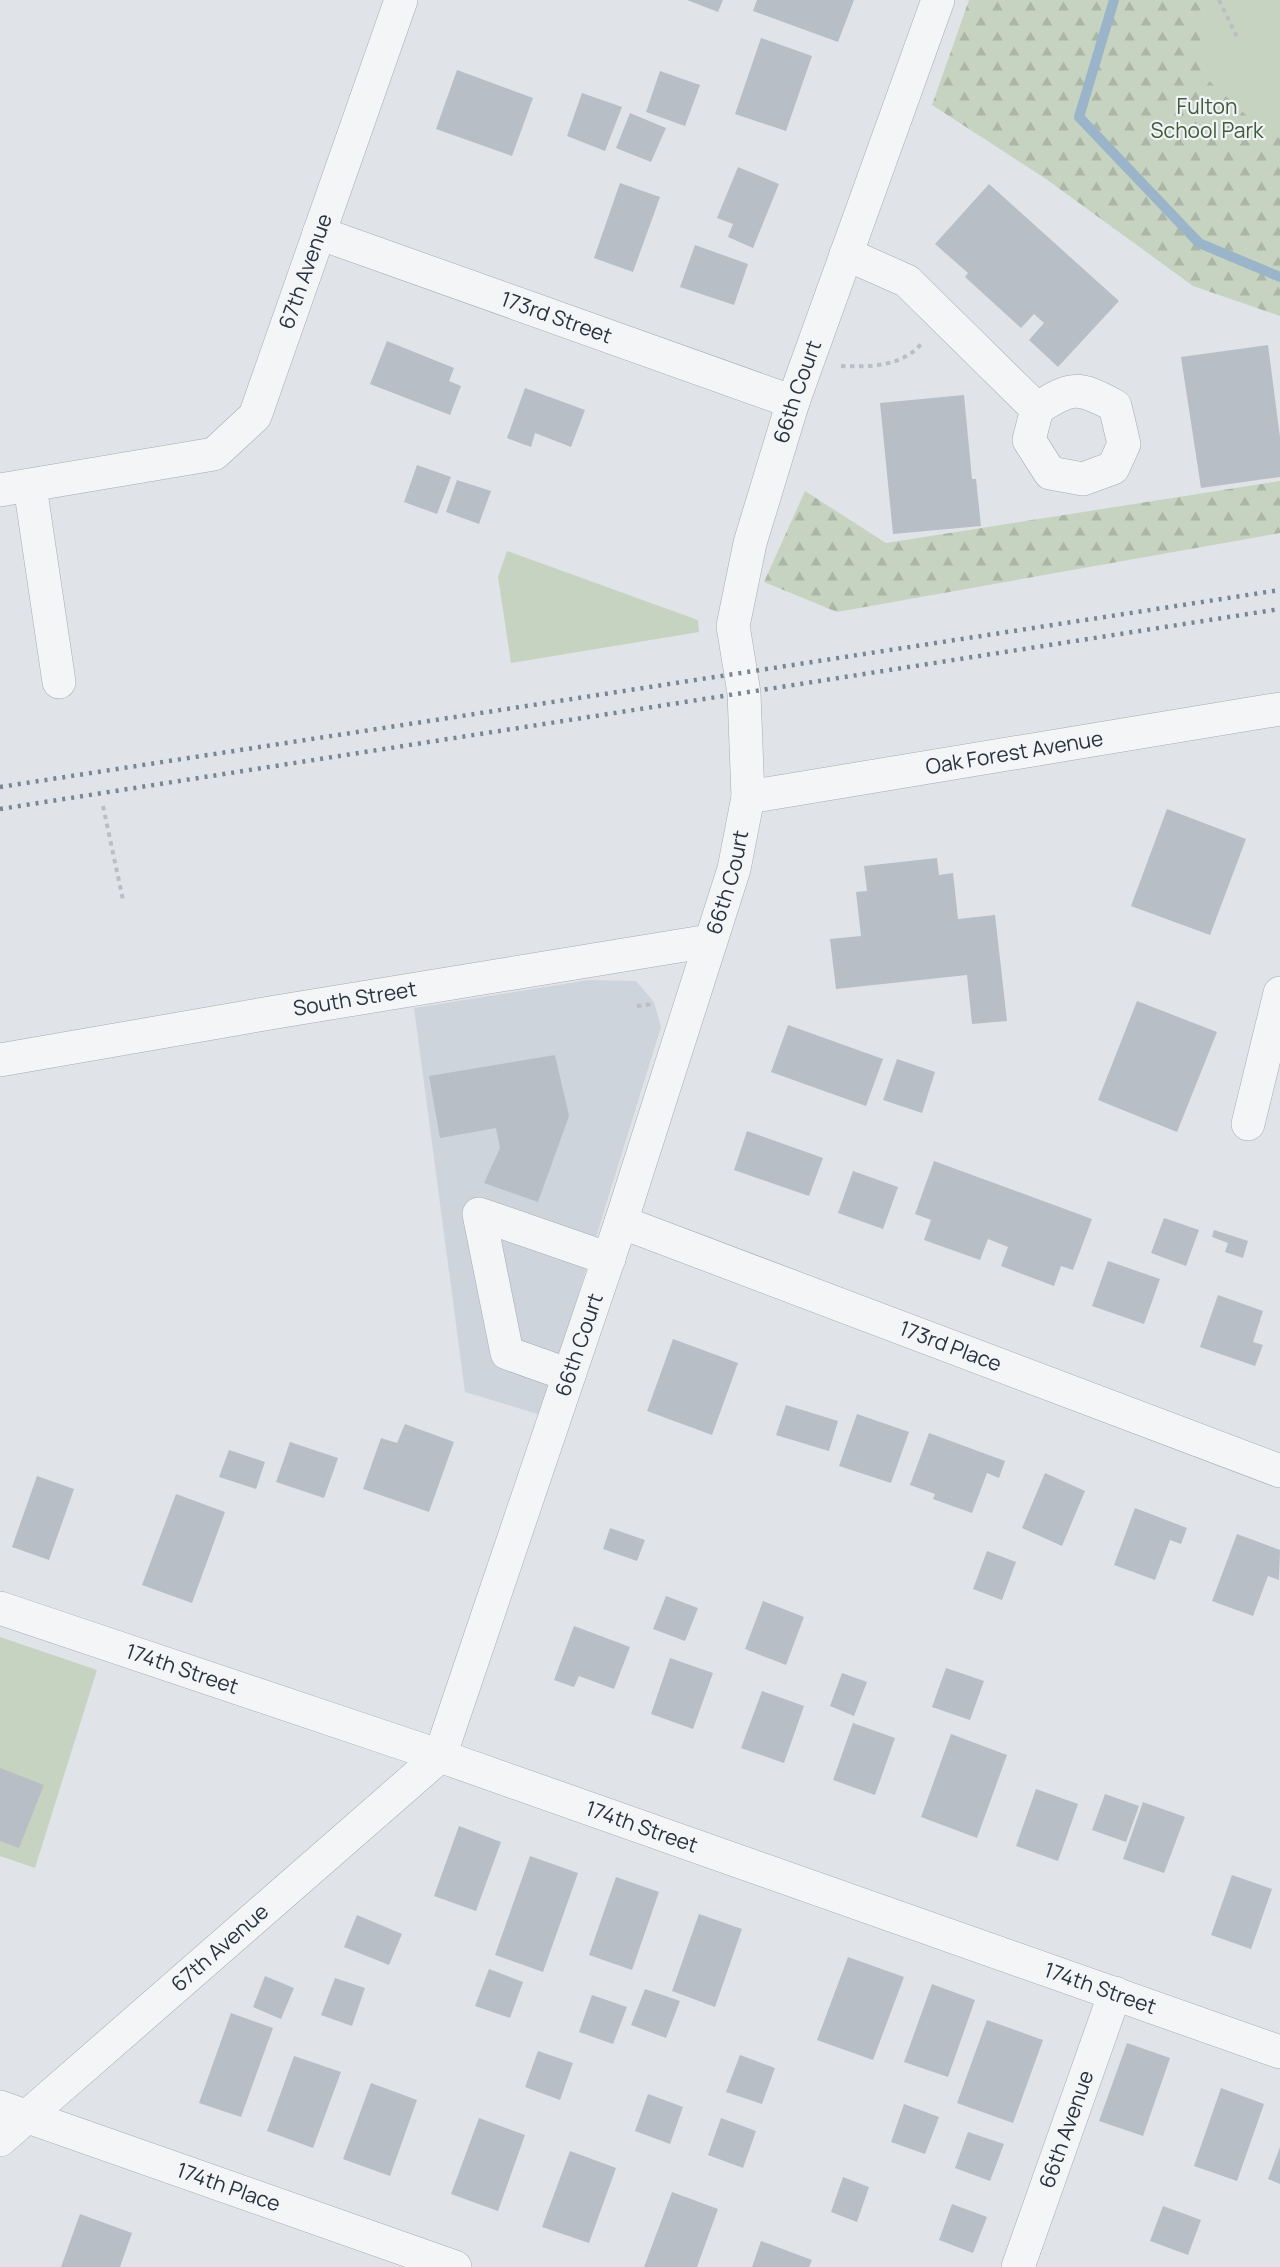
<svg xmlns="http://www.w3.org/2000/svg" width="1280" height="2267" font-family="Manrope,sans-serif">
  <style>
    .built { fill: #ced4db }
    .green { fill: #c7d3c1 }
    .forest { fill: url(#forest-firs) }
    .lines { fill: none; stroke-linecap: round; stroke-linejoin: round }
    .stream { stroke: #9ab5ca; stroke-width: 10 }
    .building { fill: #b7bec6 }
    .minor-casing { stroke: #a5abb3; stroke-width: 34 }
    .path { stroke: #babfc4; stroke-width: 4; stroke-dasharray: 4.5 4.5; stroke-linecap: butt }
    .minor { stroke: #f3f5f7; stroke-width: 33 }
    .rail { stroke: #798593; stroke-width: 4.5; stroke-dasharray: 3 6; stroke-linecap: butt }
    .labels { text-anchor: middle; stroke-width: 4.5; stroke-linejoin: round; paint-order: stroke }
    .park-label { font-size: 21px; fill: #405d35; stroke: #f0f3f7 }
    .street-label { font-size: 21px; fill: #283341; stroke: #f0f3f7 }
  </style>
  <defs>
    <pattern id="forest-firs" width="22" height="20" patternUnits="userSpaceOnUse" patternTransform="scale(1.5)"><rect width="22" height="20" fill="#c7d3c1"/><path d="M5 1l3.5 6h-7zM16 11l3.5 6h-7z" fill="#abb6a7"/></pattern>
  </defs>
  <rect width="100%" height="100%" fill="#e0e4e9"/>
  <path class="built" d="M589,980L636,981L654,1002L661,1027L541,1415L465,1392L414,1008Z"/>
  <path class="green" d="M1169,0H1280V222L1115,165Z
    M507,551L698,620L699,632L511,663L498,577Z
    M0,1637L97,1670L35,1868L0,1856Z"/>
  <path class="forest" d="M969,0H1204L1199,24L1207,79L1260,128L1280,138V316L1193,286L1046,179L932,105Z
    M1280,481V533L837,612L764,582L805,491L886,543Z"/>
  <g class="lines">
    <path class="stream" d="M1114,0L1079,117L1199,243L1280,277"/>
  </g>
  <path class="building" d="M687,0H723L718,12Z
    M757,0H854L838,42L753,11Z
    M761,38L812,56L786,131L735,114Z
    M457,70L533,98L512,156L436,129Z
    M660,71L700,85L685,126L646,112Z
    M582,93L622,107L605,151L567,136Z
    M630,113L666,128L651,162L616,148Z
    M738,167L779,184L753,248L728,237L733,224L717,218Z
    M620,183L660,197L633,272L594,258Z
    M989,184L1119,301L1058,367L1029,340L1044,323L1034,314L1021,328L965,277L968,273L935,244Z
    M695,245L748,264L734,305L680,287Z
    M387,341L454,368L449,381L461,386L450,415L370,384Z
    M1268,345L1280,437V477L1201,488L1181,357Z
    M525,388L585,410L571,447L535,433L531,447L507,438Z
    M964,395L972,479H976L981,526L893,534L880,403Z
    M417,465L451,477L437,514L404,502Z
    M457,480L491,491L479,524L446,512Z
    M1167,809L1246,839L1210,935L1131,906Z
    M937,858L939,875L953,873L958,919L995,915L1007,1021L972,1024L967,975L836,989L830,939L861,936L856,892L867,891L864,866Z
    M1137,1001L1217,1032L1177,1132L1098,1100Z
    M788,1025L883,1059L866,1106L771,1072Z
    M555,1055L569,1116L538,1202L484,1183L500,1148L496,1128L440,1138L429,1076Z
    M897,1059L935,1072L922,1113L883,1100Z
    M747,1131L823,1158L809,1196L734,1170Z
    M934,1161L1092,1219L1073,1270L1061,1266L1054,1286L1001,1266L1008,1247L988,1239L980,1260L924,1240L931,1220L915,1214Z
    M853,1171L898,1187L883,1229L838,1213Z
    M1164,1218L1199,1230L1186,1266L1151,1253Z
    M1214,1230L1248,1241L1243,1258L1225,1252L1228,1243L1212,1237Z
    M1108,1261L1160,1279L1144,1324L1092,1306Z
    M1218,1295L1263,1311L1253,1342L1263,1345L1255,1366L1200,1347Z
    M673,1339L738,1363L712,1435L647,1411Z
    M786,1405L838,1421L829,1451L776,1435Z
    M857,1414L909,1432L891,1483L839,1466Z
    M405,1424L454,1442L429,1512L363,1489L381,1438L397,1443Z
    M929,1433L1005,1461L999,1478L987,1473L972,1513L933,1499L935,1494L910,1485Z
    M290,1442L338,1458L324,1498L276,1482Z
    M229,1450L265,1462L256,1489L219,1477Z
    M1045,1473L1085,1491L1062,1546L1022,1528Z
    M37,1476L74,1489L49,1560L12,1547Z
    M176,1494L225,1512L192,1603L142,1585Z
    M1135,1508L1187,1528L1181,1544L1170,1540L1155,1580L1114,1565Z
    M610,1528L645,1540L637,1561L603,1549Z
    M1237,1534L1280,1550L1279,1580L1268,1576L1253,1616L1212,1601Z
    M987,1551L1016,1562L1002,1600L973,1589Z
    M666,1596L698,1608L685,1641L653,1629Z
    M763,1601L804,1617L786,1665L745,1649Z
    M574,1626L630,1647L614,1689L579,1676L574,1687L554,1680Z
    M670,1658L713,1673L693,1729L651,1714Z
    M946,1668L984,1681L970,1720L932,1707Z
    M842,1673L867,1682L854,1716L830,1706Z
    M762,1691L804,1706L784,1763L741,1748Z
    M853,1723L895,1738L875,1795L833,1780Z
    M951,1734L1007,1755L977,1838L921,1817Z
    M0,1768L44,1785L19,1848L0,1841Z
    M1036,1789L1078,1804L1058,1861L1016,1846Z
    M1105,1794L1139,1806L1126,1842L1092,1830Z
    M1143,1802L1185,1817L1164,1873L1123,1859Z
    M459,1826L501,1842L476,1911L434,1896Z
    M530,1856L578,1873L543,1972L495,1955Z
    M1232,1875L1272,1889L1251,1949L1211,1935Z
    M616,1877L659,1892L632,1970L589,1955Z
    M699,1914L742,1929L715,2007L672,1991Z
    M357,1915L402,1934L389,1965L344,1947Z
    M848,1957L904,1977L873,2060L817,2040Z
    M489,1969L523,1982L510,2018L475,2006Z
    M265,1976L294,1988L281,2019L253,2007Z
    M335,1978L365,1988L352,2026L321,2015Z
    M932,1984L975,2000L948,2077L904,2062Z
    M645,1989L680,2001L666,2038L631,2025Z
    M592,1995L627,2007L613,2044L579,2032Z
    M231,2013L273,2028L241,2117L199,2103Z
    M987,2020L1043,2040L1013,2123L957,2103Z
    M1127,2043L1170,2058L1143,2136L1099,2121Z
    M538,2051L573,2063L560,2100L525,2087Z
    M740,2055L775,2068L762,2104L726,2092Z
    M294,2056L341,2072L313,2148L267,2131Z
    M371,2083L417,2100L390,2176L343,2159Z
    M1221,2088L1264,2104L1237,2181L1194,2166Z
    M648,2094L683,2107L670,2144L635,2131Z
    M904,2104L939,2117L925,2154L891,2142Z
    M479,2118L525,2135L498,2211L451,2194Z
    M721,2118L756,2131L743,2168L708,2155Z
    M968,2132L1004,2144L990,2181L955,2168Z
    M1280,2147V2184L1268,2179Z
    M570,2151L616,2168L589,2243L542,2227Z
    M843,2177L869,2187L857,2222L831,2212Z
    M672,2192L718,2209L697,2267H644Z
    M952,2204L987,2217L973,2253L939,2240Z
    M1163,2206L1201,2220L1188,2255L1150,2241Z
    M80,2214L132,2233L120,2267H61Z
    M761,2241L812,2260L809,2267H752Z"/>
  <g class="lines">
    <g class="minor-casing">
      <g id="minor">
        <path id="s1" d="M319,233L793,402"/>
        <path d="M846,254L907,281L1037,409C1071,386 1079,386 1115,406L1124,444L1113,468L1083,479L1050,473L1029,440L1037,409"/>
        <path d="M30,486L59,682"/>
        <path id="s2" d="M0,490L214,454L255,416L401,0"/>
        <path id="s3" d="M748,797L1280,709"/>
        <path id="s4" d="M0,1060L282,1011L709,941"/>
        <path d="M1248,1124L1280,993"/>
        <path id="s5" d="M621,1222L1280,1471"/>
        <path d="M569,1375L507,1353L479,1214L609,1259"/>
        <path id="s6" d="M0,1608L440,1756L1280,2052"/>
        <path id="s7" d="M0,2107L455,2267"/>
        <path id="s8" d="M0,2140L440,1756L621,1222L734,869L748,797L744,693L733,626L750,543L793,402L938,0"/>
        <path id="s9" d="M1018,2267L1115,1993"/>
      </g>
    </g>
    <path class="path" d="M1219,0L1237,37
      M841,366C870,367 902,367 922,343
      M103,806L123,900
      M637,1006L654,1004"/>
    <use href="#minor" class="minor"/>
    <path class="rail" d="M0,787L1280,590
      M0,809L1280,609"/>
  </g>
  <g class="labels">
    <g class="park-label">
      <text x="1207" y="114">Fulton<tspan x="1207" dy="24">School Park</tspan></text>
    </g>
    <g class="street-label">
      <text dy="7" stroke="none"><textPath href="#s2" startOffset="426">67th Avenue</textPath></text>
      <text dy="7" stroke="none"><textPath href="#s1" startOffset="252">173rd Street</textPath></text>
      <text dy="7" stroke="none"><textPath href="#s8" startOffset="2007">66th Court</textPath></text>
      <text dy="7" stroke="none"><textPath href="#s3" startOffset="270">Oak Forest Avenue</textPath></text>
      <text dy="7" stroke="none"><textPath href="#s8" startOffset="1504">66th Court</textPath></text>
      <text dy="7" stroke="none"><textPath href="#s4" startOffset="360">South Street</textPath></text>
      <text dy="7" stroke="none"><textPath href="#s8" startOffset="1018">66th Court</textPath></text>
      <text dy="7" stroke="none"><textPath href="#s5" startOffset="352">173rd Place</textPath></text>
      <text dy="7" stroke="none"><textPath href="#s6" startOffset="192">174th Street</textPath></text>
      <text dy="7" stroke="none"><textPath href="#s6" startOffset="678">174th Street</textPath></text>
      <text dy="7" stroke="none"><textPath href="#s8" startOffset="292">67th Avenue</textPath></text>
      <text dy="7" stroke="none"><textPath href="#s6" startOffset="1164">174th Street</textPath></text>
      <text dy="7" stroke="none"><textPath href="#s9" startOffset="146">66th Avenue</textPath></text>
      <text dy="7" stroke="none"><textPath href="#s7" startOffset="242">174th Place</textPath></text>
    </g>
  </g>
</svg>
